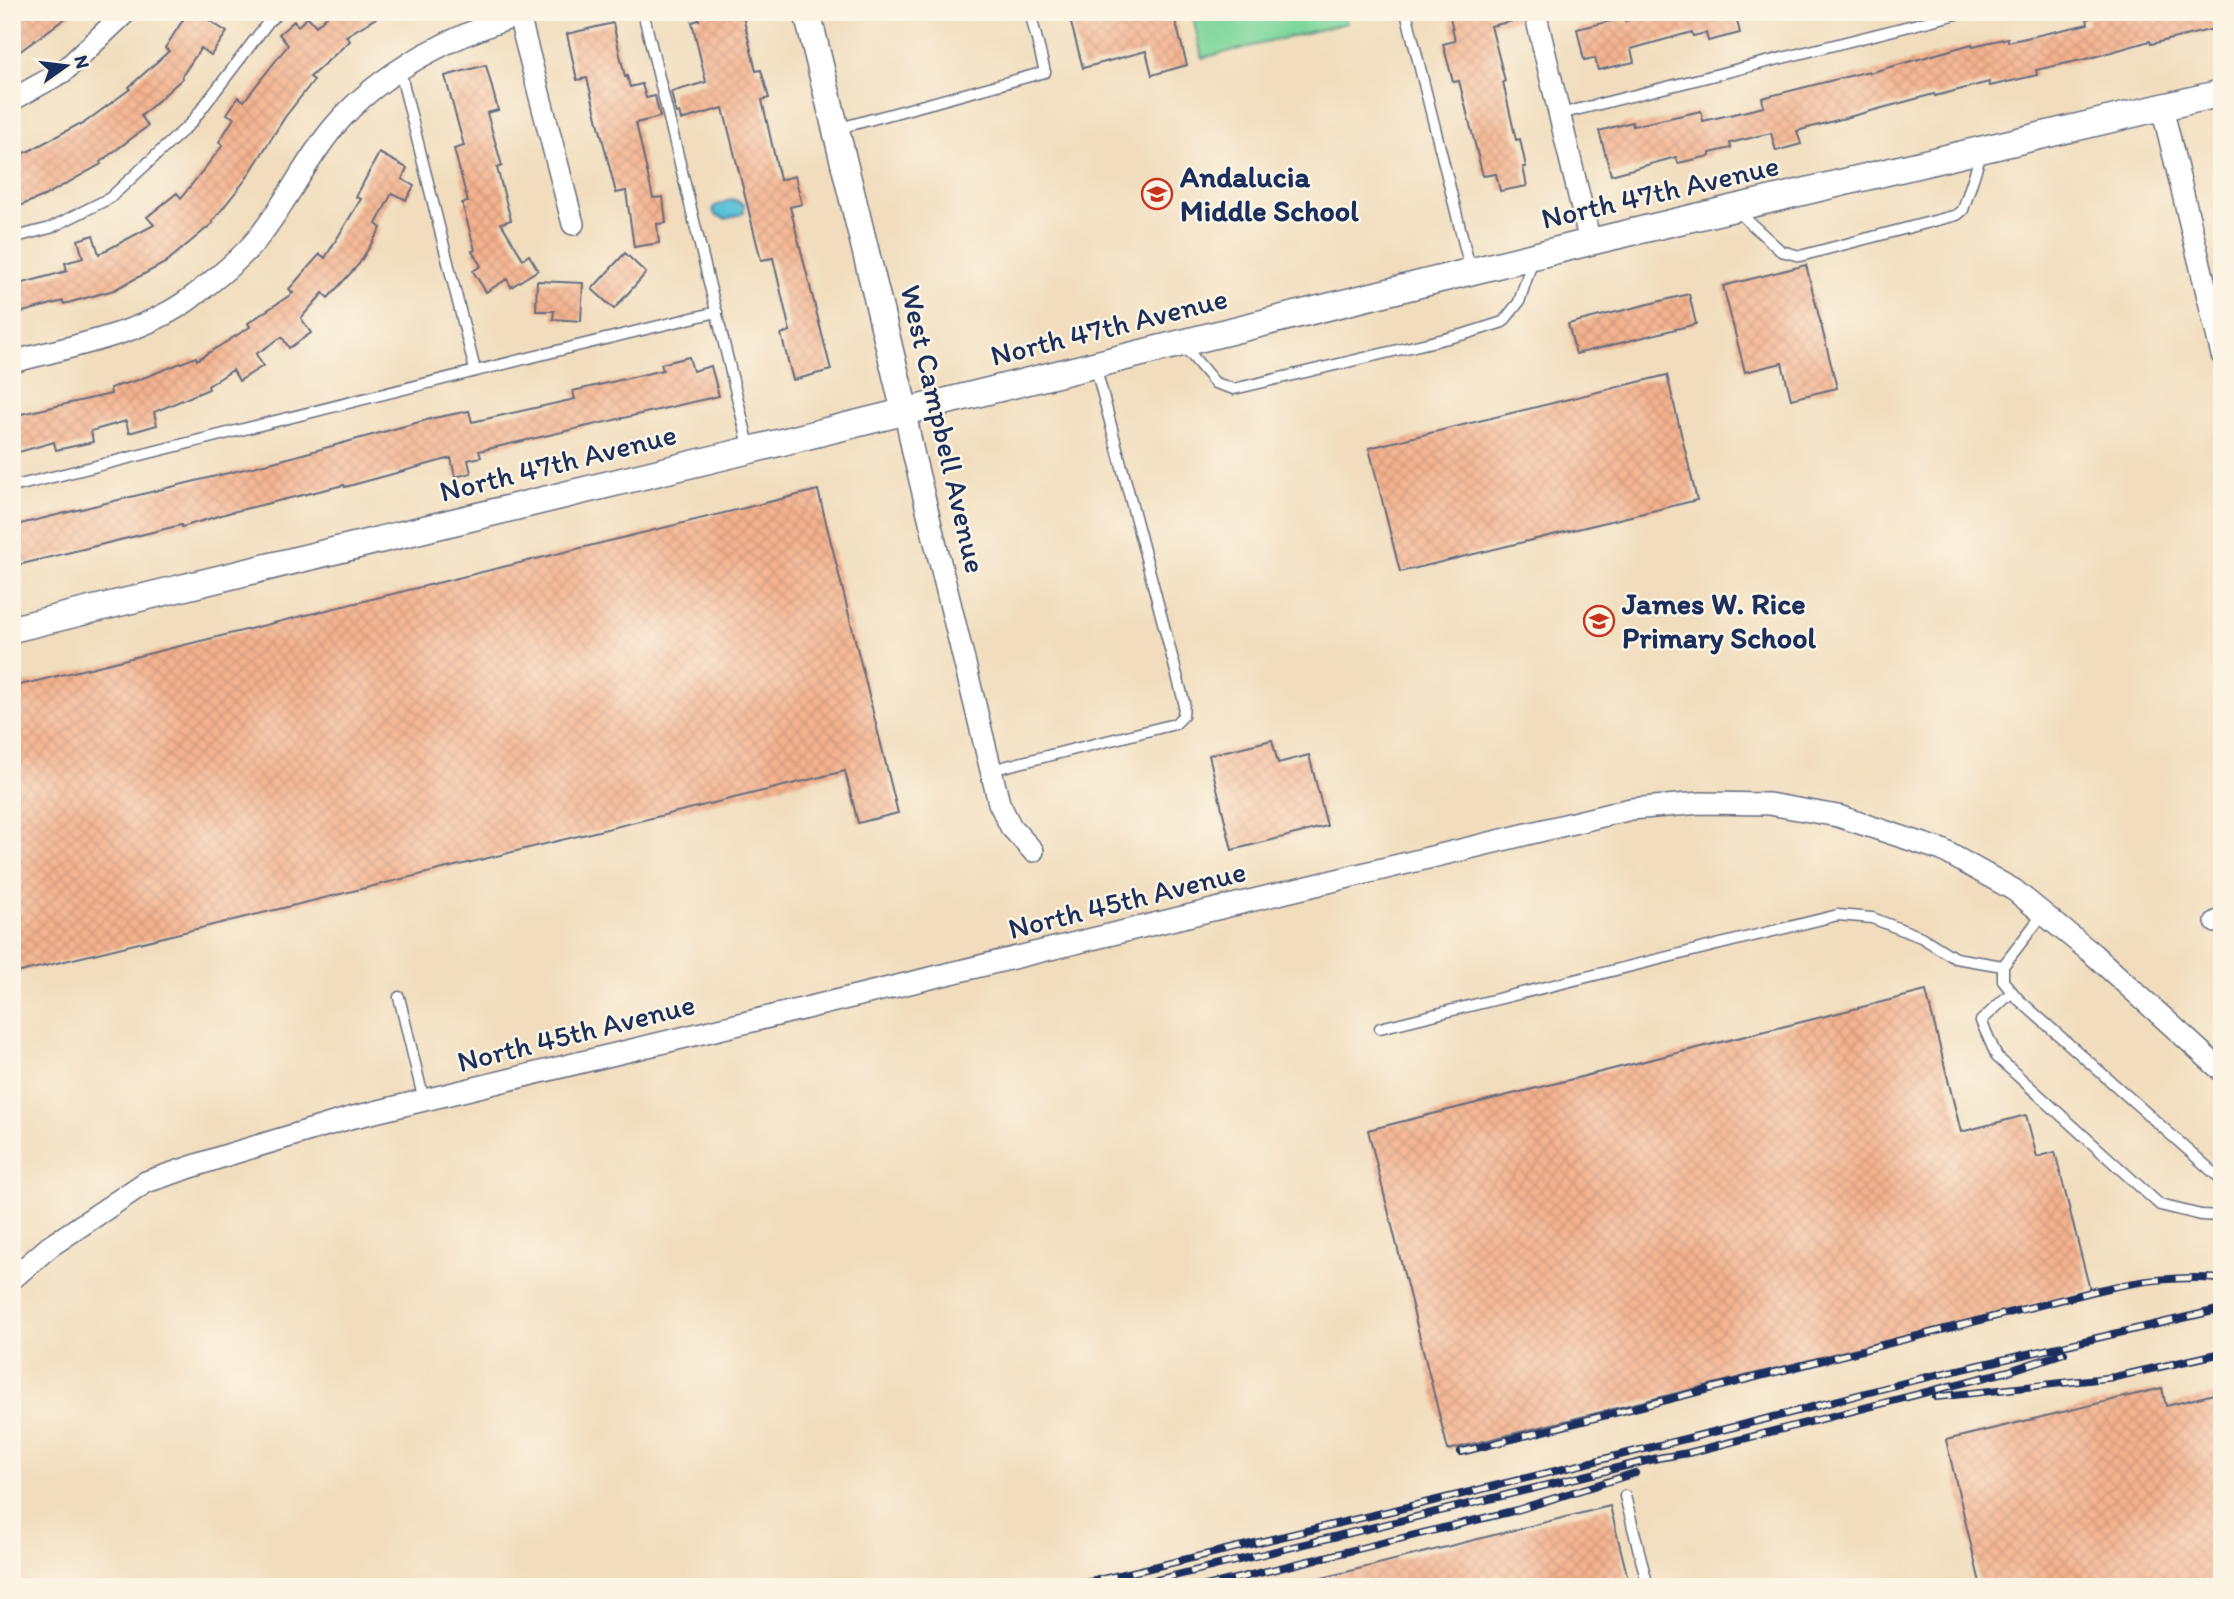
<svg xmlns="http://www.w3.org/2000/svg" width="2234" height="1599" font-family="Itim,sans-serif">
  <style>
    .pitch { fill: #7dd69b; stroke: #4c827c; stroke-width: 2 }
    .water { fill: url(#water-ripples); stroke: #3a779a; stroke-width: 2 }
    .building { fill: url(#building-cross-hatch) }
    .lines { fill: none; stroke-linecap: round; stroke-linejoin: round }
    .service-casing { stroke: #666c7f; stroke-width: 13 }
    .minor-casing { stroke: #666c7f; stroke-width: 24 }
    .tertiary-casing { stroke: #666c7f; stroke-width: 29 }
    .service { stroke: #fff; stroke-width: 10 }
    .minor { stroke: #fff; stroke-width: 21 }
    .tertiary { stroke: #fff; stroke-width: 26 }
    .rail-casing { stroke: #1b2f5e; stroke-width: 8 }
    .rail { stroke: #fcf5e5; stroke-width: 5; stroke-dasharray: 16; stroke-linecap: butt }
    .labels { text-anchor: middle; stroke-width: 5; stroke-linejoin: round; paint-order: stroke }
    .poi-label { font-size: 30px; font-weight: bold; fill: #1b2f5e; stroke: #fcf5e5; text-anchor: start }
    .street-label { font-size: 30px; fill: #1b2f5e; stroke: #fcf5e5 }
  </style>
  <defs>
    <pattern id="water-ripples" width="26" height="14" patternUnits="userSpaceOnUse" patternTransform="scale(1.75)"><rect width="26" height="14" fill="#58bfd6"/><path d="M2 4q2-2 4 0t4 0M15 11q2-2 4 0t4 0" fill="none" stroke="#489cb1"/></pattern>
    <pattern id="building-cross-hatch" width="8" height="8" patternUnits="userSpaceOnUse" patternTransform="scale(1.75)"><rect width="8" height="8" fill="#f4b28e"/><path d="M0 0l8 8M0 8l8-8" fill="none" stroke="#d1997d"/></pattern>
  </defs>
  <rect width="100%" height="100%" fill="#fcf5e5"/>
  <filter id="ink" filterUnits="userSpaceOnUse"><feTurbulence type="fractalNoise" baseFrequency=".0143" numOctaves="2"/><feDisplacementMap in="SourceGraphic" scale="14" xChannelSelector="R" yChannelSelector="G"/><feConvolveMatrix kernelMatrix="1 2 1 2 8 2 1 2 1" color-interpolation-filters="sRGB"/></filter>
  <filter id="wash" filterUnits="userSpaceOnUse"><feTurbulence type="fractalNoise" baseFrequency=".00686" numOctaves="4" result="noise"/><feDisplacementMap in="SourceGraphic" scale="28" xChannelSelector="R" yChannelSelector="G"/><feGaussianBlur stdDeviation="1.57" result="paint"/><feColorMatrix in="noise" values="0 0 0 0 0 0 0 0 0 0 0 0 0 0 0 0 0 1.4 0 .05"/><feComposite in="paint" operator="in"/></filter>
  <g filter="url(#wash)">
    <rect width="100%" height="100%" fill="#f1ddbd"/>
    <path class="pitch" d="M1192,12H1344L1347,23L1202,58Z"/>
    <path class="water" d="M732,199L744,204V213L726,219L715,215L713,209L715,206Z"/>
    <g id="blocks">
      <path class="building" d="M12,12H74L12,57Z
        M188,12H216L210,21L227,32L211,55L201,48L182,76L183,78L141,116L148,126L100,162L101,164L44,196L12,209V158L31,150L79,124L80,126L130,89L129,87L169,51L165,48Z
        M331,12H386L346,36L350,41L310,77L314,80L285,117L246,179L212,222L213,223L165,263L114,290L64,304L63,301L12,315V286L67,271L65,263L83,258L78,240L93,235L99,254L154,225L147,217L177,193L181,198L223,145L219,142L234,118L227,114L238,97L244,101L288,45L279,34L294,21L298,26L308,17L316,26Z
        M697,12H742L756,71L761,70L769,98L762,100L780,180L795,176L802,204L790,207L831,370L793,380L781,334L790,331L773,258L761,260L723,108L681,120L679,112L676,113L671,92L706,82L692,22L699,20Z
        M1068,12H1173L1187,65L1152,75L1146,51L1083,68Z
        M1449,12H1521L1522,19L1491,26L1505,81L1503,82L1516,140L1520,139L1526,167H1523L1527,186L1500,191L1496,174L1483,176L1459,81L1453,82L1443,44L1455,41Z
        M1657,12H1735L1740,33L1708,41L1706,33L1693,36L1692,32L1631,49L1634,62L1598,70L1595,58L1584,60L1577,29L1624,18L1625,21Z
        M2111,12H2222V27L2151,44L2150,41L2090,58L2036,70L2037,75L1990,86L1989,82L1935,96L1934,94L1819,125L1797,131L1801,144L1776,151L1771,133L1730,143L1731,148L1710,153V156L1678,163L1676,157L1611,175L1599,131L1632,122L1633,126L1701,111L1703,121L1764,107L1762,98L1869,71V73L1972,44L1973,46L2008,38V42L2088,24L2087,19Z
        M613,23L625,77L627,76L630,87L642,84L646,98L655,96L660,117L636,123L653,198L663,197L666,223L657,224L659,243L634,247L626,191L616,193L587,78L577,80L567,34Z
        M486,65L498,110L487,113L502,166L497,168L511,220L501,223L523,259L529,255L538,270L511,287L507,279L486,292L473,271L481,266L472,251L475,250L462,203L468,202L454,149L464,146L445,76Z
        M379,153L407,168L402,179L414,186L406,200L392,193L376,224L381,228L359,264L328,298L323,293L301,318L311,333L289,348L282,337L256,354L263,366L239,381L233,370L208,386L209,389L154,412L157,425L129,433L126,421L91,431L93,442L56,450L54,442L12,454V416L111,394L110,388L138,380L196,357L197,360L250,327L248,323L293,293L289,289L320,254L325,258L361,199L356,197Z
        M625,253L646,273L614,309L592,289Z
        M1806,265L1837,388L1791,399L1782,363L1745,372L1723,286Z
        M537,281L583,283L581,321L553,319L554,311H536Z
        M1689,294L1696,324L1576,354L1568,324Z
        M689,357L693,371L711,366L719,396L479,451L481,457L468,460L471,473L455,477L451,458L345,487L344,485L228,513L182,527L181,525L18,565L12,540V526L281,460L434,418L469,411L472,422L575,399L573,391L663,370L661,364Z
        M1667,375L1697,500L1400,572L1369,448Z
        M818,490L898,813L858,823L845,771L12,974V687Z
        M1272,740L1278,763L1309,755L1327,826L1232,850L1209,755Z
        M1926,991L1961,1132L2026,1115L2037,1157L2055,1152L2090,1290L1448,1450L1368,1130Z
        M2162,1388L2166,1406L2222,1392V1587H1981L1946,1440Z
        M1610,1506L1630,1587H1311L1310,1581Z"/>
    </g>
  </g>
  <g filter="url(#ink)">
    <use href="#blocks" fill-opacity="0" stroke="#666c7f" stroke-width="2"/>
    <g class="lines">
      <g class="service-casing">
        <path id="service" d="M643,12L750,450
          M1406,12L1471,272
          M400,71L475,370
          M1560,114L1965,12
          M836,129L1045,72L1030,12
          M1736,210L1781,251L1800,256L1957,215L1963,210L1982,151
          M12,238L50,228L110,198L191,123L269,21L280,12
          M1183,345L1215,383L1234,389L1465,334L1503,322L1519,302L1533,259
          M12,487C247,429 482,368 717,312
          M991,770L1175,724L1183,716L1184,702L1095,365
          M2003,966V981L2018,999L2222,1180
          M2012,992L1981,1021L1997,1057L2160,1205L2201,1215L2222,1216
          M399,997L424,1101
          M1380,1028L1838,915L1872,918L1921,937L1955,958L2003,966L2043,914
          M1625,1496L1648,1587"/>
      </g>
      <g class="minor-casing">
        <path id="minor" d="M1535,12L1590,242
          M519,16L573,224
          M12,100L64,71L126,12
          M2162,107L2222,355
          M12,362C71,346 141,335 191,298C214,280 240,260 258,238C286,203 305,162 333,128C382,69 458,32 531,12
          M905,412L913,452L999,803L1011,827L1033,851
          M2216,922L2222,920
          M12,1279L49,1247L146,1182L224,1156L350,1118L1631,809L1701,803L1769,804L1838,816L1942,850L2014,890L2093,954L2222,1071"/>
      </g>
      <g class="tertiary-casing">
        <path id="tertiary" d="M807,12L905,412
          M12,629L750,450L1590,242L2222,93"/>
      </g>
      <use href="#service" class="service"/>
      <use href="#minor" class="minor"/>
      <use href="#tertiary" class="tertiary"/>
      <g class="rail-casing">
        <path id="rail" d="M1936,1397L2115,1377L2222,1353
          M1461,1452L2099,1290C2143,1280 2177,1276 2222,1279
          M1069,1587L1454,1496L1782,1415L1915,1380L2222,1309
          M1128,1587L1658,1458L1688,1453L2009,1371L2064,1353
          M1202,1587L1517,1510L1635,1473"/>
      </g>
      <use href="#rail" class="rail"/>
    </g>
  </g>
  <defs>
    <g id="school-ring" transform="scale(1.575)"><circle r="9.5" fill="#fcf5e5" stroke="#c8321e" stroke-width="1.5"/><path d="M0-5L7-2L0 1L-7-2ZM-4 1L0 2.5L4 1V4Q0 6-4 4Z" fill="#c8321e"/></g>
  </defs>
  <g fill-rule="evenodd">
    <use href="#school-ring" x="1157" y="194"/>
    <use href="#school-ring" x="1599" y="621"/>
  </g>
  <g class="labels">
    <g class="poi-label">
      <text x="1180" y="187">Andalucia<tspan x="1180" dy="34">Middle School</tspan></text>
      <text x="1622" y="614">James W. Rice<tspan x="1622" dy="34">Primary School</tspan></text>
    </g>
    <g class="street-label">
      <text transform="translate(1660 192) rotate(-13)" y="10">North 47th Avenue</text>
      <text transform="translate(1109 327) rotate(-14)" y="10">North 47th Avenue</text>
      <text transform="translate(943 429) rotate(77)" y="10">West Campbell Avenue</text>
      <text transform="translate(558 463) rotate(-14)" y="10">North 47th Avenue</text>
      <text transform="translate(1127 900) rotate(-14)" y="10">North 45th Avenue</text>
      <text transform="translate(576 1033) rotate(-14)" y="10">North 45th Avenue</text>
    </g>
  </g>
  <rect width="2234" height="1599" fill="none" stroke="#fcf5e5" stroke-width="42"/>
  <g transform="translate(66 66) rotate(76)" stroke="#fcf5e5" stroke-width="5" paint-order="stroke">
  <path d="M0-5L12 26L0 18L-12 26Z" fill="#1b2f5e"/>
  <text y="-10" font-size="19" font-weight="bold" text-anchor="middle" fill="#1b2f5e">N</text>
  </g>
</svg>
